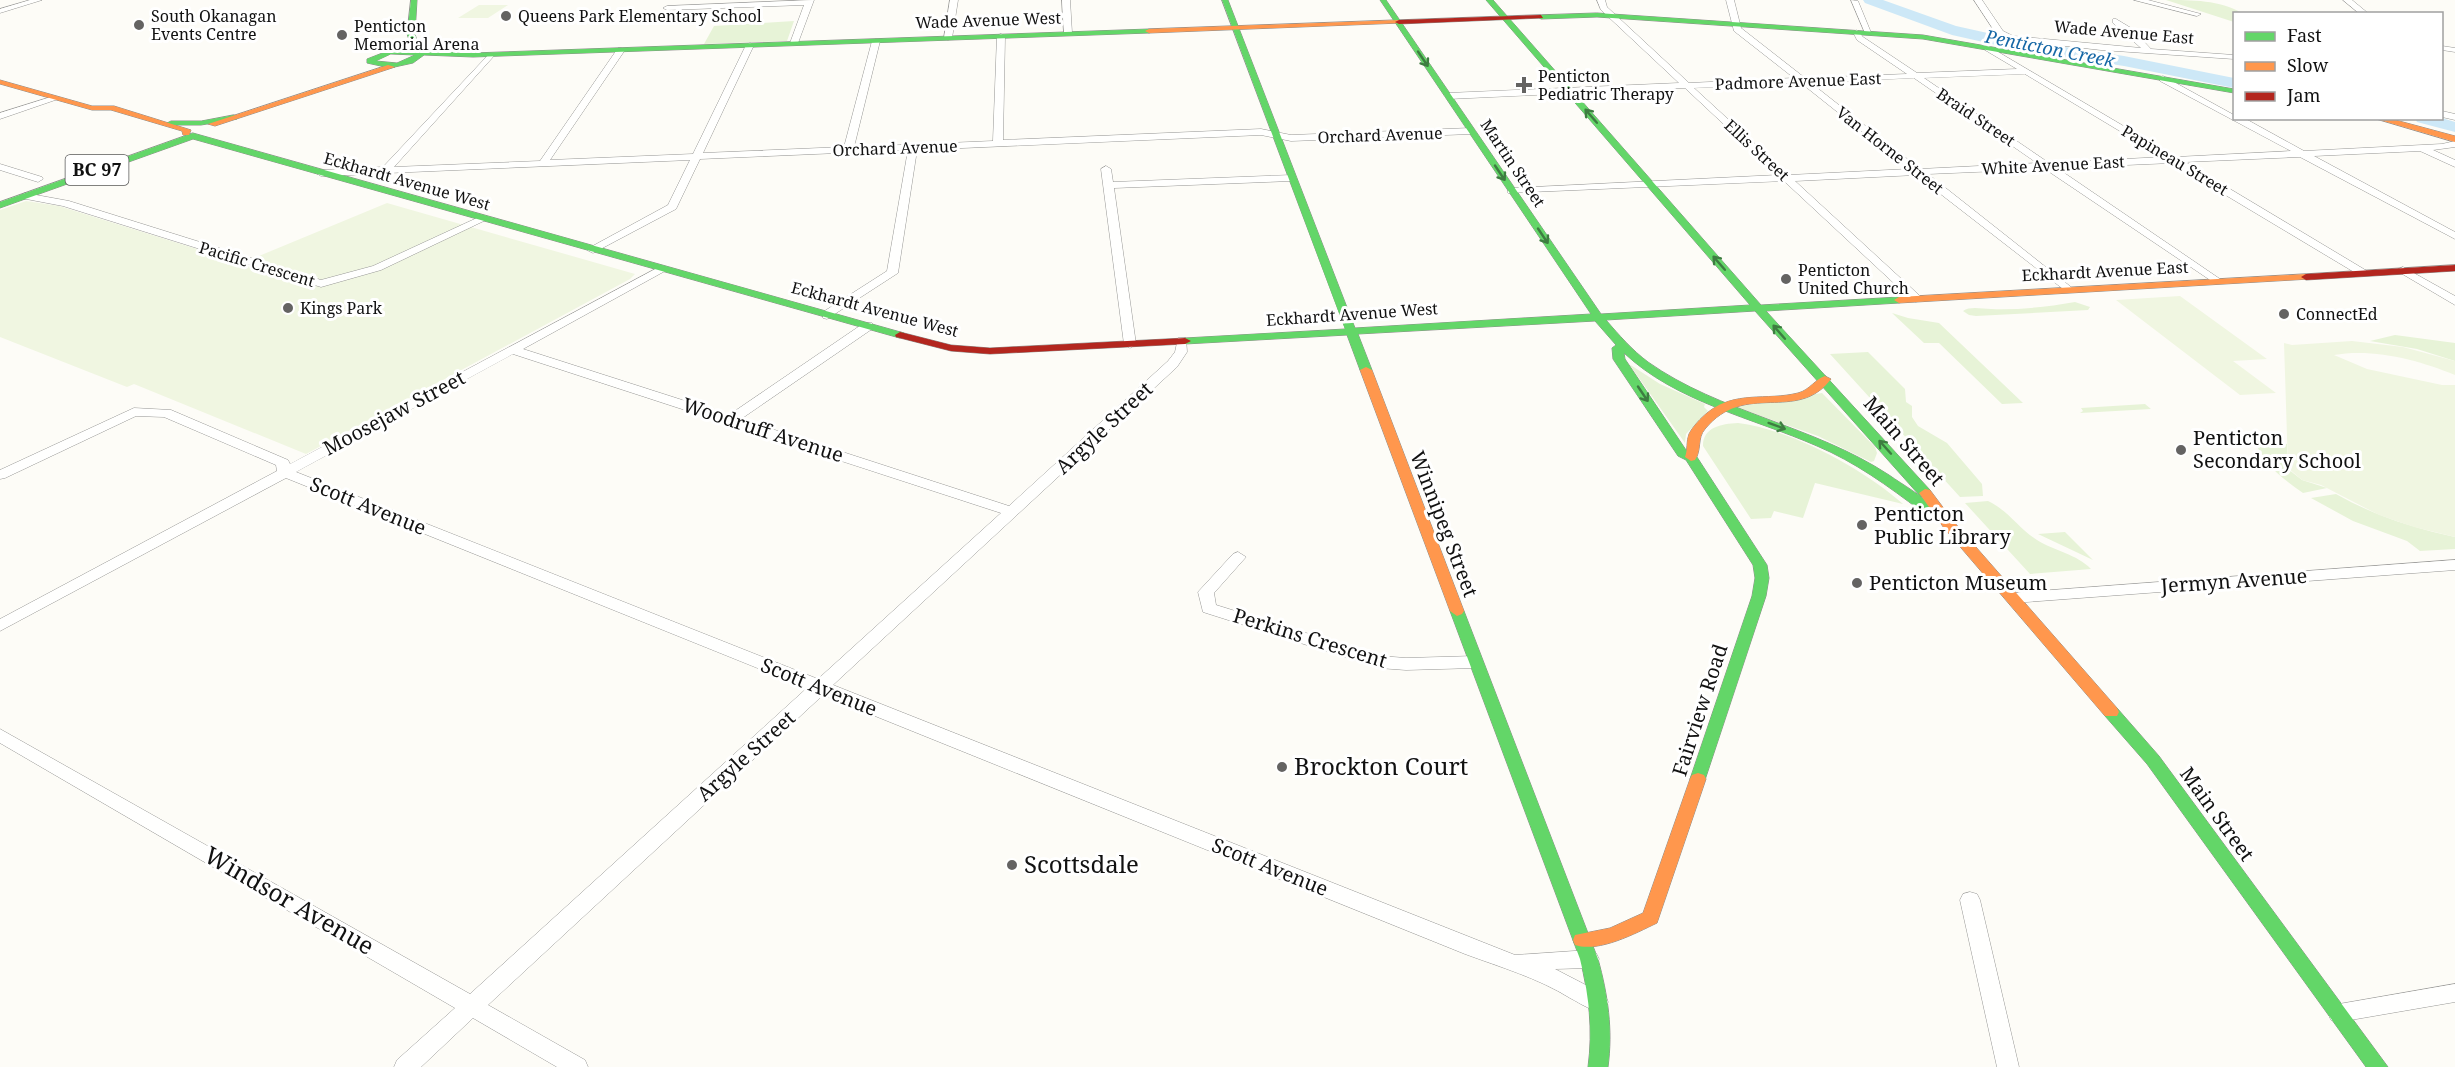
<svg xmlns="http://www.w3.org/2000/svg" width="2455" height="1067" font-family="'Noto Serif',serif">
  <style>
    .green { fill: #e7f3d7 }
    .pitch { fill: #f0f6e1 }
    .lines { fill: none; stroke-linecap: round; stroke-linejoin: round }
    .river { fill: #cde8f7; fill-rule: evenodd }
    .street-casing { stroke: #979795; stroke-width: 1 }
    .fast-casing { stroke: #8e8d8b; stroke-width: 1 }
    .slow-casing { stroke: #8e8d8b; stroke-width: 1 }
    .jam-casing { stroke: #8e8d8b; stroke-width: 1 }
    .street { fill: #fffffe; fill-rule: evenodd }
    .fast { fill: #63d668; fill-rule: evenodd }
    .slow { fill: #ff974d; fill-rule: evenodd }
    .jam { fill: #b3261e; fill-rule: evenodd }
    .oneway { stroke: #3e7d41 }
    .poi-dot { fill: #646362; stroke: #fff; stroke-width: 2 }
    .labels { text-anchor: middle; stroke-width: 6; stroke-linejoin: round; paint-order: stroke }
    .far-poi-label { font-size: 16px; fill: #111; stroke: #fff; text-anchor: start }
    .far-street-label { font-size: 16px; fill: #111; stroke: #fff }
    .far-water-label { font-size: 18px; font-style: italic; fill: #1768a6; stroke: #fff }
    .shield { fill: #fff; stroke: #585858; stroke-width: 1.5 }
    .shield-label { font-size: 18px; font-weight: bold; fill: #111 }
    .street-label { font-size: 20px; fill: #111; stroke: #fff }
    .poi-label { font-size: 20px; fill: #111; stroke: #fff; text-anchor: start }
    .near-poi-label { font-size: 24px; fill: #111; stroke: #fff; text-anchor: start }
    .near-street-label { font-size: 24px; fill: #111; stroke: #fff }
  </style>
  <rect width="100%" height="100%" fill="#fdfcf7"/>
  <path class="green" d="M2166,0C2192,0 2220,0 2242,13L2234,14V22Z
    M794,21L787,41L704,44L714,26Z
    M2075,302L2090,307L2088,310L1976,316L1969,315L1963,311C1970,306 1982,309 1991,309C2019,310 2047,307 2075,302Z
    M1892,313L1908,318L1939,323L2023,403L2002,404L1939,343H1924Z
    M2395,335L2455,343V361L2417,349L2370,341Z
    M1868,352L1905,389L1906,402L1912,406V417L1918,426L1947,443L1982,484L1983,496L1960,497L1830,354Z
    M1629,364L1660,384L1705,404L1704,407L1708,411L1686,434L1685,443Z
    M1822,393L1875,447L1877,453L1874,461L1871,462L1818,436L1735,407Z
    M2145,404L2151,409L2080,413L2083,411L2081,408Z
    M1738,423C1790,429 1864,469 1903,504L1815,483L1803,518L1774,511L1771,518L1751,519L1703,446C1703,427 1721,424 1738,423Z
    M2254,437L2287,444L2288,469L2302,480L2327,488L2303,493C2283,479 2260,462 2254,437Z
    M2336,494C2373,515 2413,528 2455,537V549L2420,551L2407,541L2353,521L2311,498Z
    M1988,501C2010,512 2018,528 2037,540C2054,551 2077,554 2091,569L2030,574L1965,503Z
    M2065,532L2093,560L2038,534Z"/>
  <path class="pitch" d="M479,5H508L488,18H458Z
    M26,201L59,206L242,263L387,203L635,274L630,279L306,454L134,384L127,387L0,337V210Z
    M2180,296L2267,359L2233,361L2276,393L2240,395L2116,300Z
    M2352,341L2403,347L2455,361V375C2419,360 2373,348 2334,355L2367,369L2442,385H2455V537L2414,527L2379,515L2321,485L2302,480L2288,468L2284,343L2292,345Z"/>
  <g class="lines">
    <path class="river" d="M1863,0H1883L1956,26L2019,40L2124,56L2234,78V88L2124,66L2019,50L1952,35L1865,3Z
      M2415,118H2442L2455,122V132L2417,122Z"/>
    <g class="street-casing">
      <path id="street" d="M30,0H42L0,13V9Z
        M814,0L798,43L794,45L790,43L804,5L667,10L663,8L667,6Z
        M950,0H958L952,38L948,40L944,38Z
        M1062,0H1070L1072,33L1068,35L1064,33Z
        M1597,0H1605L1607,7L1689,83L1794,78L1734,31L1726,0H1734L1741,28L1805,78L1907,74L1857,40L1853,32L1857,30L1863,37L1917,73L2017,69L1985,50V46H1988L2176,157L2291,151L2160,81V77L2163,76L2234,115V118H2244L2304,151L2442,144L2455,141V147L2433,150L2455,160V167L2420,151L2314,156L2455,232V239L2300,157L2185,162L2367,271V275H2359L2172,163L2057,168L2220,279V283L2216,284L2045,169L1928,174L2071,287L2073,289L2067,292L1916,175L1795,181L1920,296L1922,298L1916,302L1912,300L1784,181L1508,193V189L1512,188L1778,175L1685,88L1448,99L1444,96L1448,93L1679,83L1601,10ZM2025,74L2163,157L2049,163L1924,78ZM1914,78L2037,163L1920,169L1811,83ZM1801,83L1909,169L1789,175L1694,88Z
        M1851,0L1858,1L1872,35L1865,33Z
        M1974,0H1982L2003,31L2013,36L2141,48L2113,23V19H2116L2131,28L2151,49L2234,55V59L2101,50L2011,40L1997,35Z
        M2134,0H2148L2201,14L2197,16Z
        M2343,0H2352L2369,14H2360Z
        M1001,34L1005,36L1003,140L1261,129L1291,135L1471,128L1476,131L1471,134L1291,141L1261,135L917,150L898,273L827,319L823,318V312L887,271L908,150L700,159L676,209L593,253L587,250L589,248L668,205L690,160L388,173L382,177L377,174L321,176L316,173L321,170L383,167L490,53L494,55L493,57L394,167L540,161L618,48H621L625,50L550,160L693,154L746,45L750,43L754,45L703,153L844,147L872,41L876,39L880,41L854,147L993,141L997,36Z
        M2442,46L2455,48V52L2442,50Z
        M54,96L61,98L0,119V113Z
        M2442,111L2455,114V120L2442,117Z
        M0,164L42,177L43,179L38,182L0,170Z
        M1106,166L1111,169L1113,182L1292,175L1297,178L1292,181L1114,188L1136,344L1130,348L1124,344L1101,169Z
        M25,193L69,201L321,280L373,266L479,217L483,216L488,219L381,270L321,287L63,206L21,198L20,196Z
        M661,266L667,269L665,271L523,349L729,415L864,323H872V329L741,419L1009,506L1168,361L1175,352L1178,338H1186L1187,352L1177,367L833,685L1515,955L1589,950L1596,953L1599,959L1596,965L1589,968L1555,969L1605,995L1608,1002L1605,1009C1592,1013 1582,1004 1570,998C1538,978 1500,967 1465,954L823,695L488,1005L585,1060L588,1067H557L473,1018L421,1067H394L397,1060L455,1008L0,743V729L470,994L807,688L286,478L0,631V619L277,471L276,465L164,417L136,416L5,478L0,479V470L134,408L171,410L288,460L290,464ZM513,354L1001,513L818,679L296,472Z
        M2403,267L2455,296V305L2399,272L2397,270Z
        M1238,552L1246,557L1214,593L1216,605L1380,656L1406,658L1475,656L1481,658L1483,662L1481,666L1475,668L1406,670L1379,668L1203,612L1198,592L1233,554Z
        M2455,560V570L2013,603L2005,598L2013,593Z
        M1970,892L1977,894L1980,900L2019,1067H1997L1960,900L1963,894Z
        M2455,984V1002L2339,1022L2331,1020L2328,1013L2331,1006L2339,1004Z"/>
    </g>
    <g class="fast-casing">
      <path id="fast" d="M411,0H417L415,34L420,51L473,53L1149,29L1153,31L1149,33L473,57L424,55L413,63L390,68L367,63V59L390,50L413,51L407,34ZM391,54L415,55L397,63L376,61Z
        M1222,0H1228L1355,328L1591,314L1380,0H1386L1601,314L1750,305L1486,0H1493L1761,305L1899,297L1904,300L1899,303L1766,311L1930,490L1931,493L1930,496H1920L1755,311L1606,320C1619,335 1632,350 1648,362C1720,413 1813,425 1889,475C1903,485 1922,495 1933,508L1926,512L1921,511C1888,486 1855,462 1817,446C1753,418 1676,402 1624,353L1625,359L1686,450L1695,454L1767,565L1769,578L1766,596L1704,783L1698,785L1692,783L1690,779L1752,596L1755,578L1753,565L1686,460L1678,456L1613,359L1612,348L1616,345L1595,321L1358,334L1372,370L1366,373L1360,370L1347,335L1185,344L1179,341L1185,338L1345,329Z
        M1597,13L1923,35L2234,89V93L1923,39L1597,17L1541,19L1538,17L1541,15Z
        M234,115L238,117L237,119L201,125H171L167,123L171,121H201Z
        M193,133L904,333L905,335L900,338L896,337L193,139L0,208V202Z
        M1457,606L1464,611L1598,959C1608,995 1613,1030 1608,1067H1588C1593,1030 1589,995 1580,959L1450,611Z
        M2111,706L2117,708L2159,756L2388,1067H2366L2147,764L2105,716L2103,712L2105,708Z"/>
    </g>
    <g class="slow-casing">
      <path id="slow" d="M1399,20L1403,22L1401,23L1149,33L1145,31L1149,29Z
        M388,65L395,67L215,126L208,124Z
        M0,80L92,106H114L191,130L189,135H183L182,131L111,110H92L0,84Z
        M2373,118H2388L2455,136V142Z
        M2306,274L2311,277L2310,279L1899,303L1894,300L1899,297Z
        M1366,367L1372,370L1464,611L1462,614L1457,616L1450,611L1360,370Z
        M1825,376L1831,379C1797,424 1745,380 1705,429C1697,438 1702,450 1695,460L1691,461L1685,457C1688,450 1686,441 1689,434C1693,426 1701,418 1707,413C1735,390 1766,401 1798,393C1810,390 1815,379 1825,376Z
        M1925,489L1930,490L1954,522L2117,708L2119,712L2117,716H2105L1944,528L1919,493Z
        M1698,773L1704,775L1706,779L1657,923C1636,933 1599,953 1575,945L1573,940L1575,935L1610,928L1643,913L1690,779L1692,775Z"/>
    </g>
    <g class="jam-casing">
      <path id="jam" d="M1541,15L1543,18L1399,24L1395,22L1399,20Z
        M2455,265V271L2306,280L2301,277L2306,274Z
        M900,332L951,345L990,348L1185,338L1191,341L1185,344L990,354L951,351L896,337L895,335Z"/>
    </g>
    <use href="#street" class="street"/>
    <use href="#fast" class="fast"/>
    <use href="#slow" class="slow"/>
    <use href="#jam" class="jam"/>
  </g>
  <defs><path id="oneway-shaft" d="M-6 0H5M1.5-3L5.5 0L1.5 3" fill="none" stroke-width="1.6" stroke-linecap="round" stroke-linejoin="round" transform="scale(1.5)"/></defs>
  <g class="oneway">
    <use href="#oneway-shaft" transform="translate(1423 59) rotate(56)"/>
    <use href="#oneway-shaft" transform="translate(1591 116) rotate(-131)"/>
    <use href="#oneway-shaft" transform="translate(1500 173) rotate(56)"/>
    <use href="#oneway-shaft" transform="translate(1543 236) rotate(56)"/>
    <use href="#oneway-shaft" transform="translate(1719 263) rotate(-131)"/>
    <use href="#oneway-shaft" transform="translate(1779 332) rotate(-131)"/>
    <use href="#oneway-shaft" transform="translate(1643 394) rotate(56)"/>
    <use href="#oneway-shaft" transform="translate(1777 426) rotate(20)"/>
    <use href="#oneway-shaft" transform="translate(1885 447) rotate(-132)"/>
  </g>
  <g class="poi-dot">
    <circle cx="506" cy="16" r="6"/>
    <circle cx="139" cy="25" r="6"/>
    <circle cx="342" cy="35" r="6"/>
    <path d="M1521 76h6v6h6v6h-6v6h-6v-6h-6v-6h6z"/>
    <circle cx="1786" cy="279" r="6"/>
    <circle cx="288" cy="308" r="6"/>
    <circle cx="2284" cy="314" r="6"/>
    <circle cx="2181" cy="450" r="6"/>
    <circle cx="1862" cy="525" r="6"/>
    <circle cx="1857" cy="583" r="6"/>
    <circle cx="1282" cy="767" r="6"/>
    <circle cx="1012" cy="865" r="6"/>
  </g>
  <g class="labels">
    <g class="far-poi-label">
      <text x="151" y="22">South Okanagan<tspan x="151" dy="18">Events Centre</tspan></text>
      <text x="518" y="22">Queens Park Elementary School</text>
      <text x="354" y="32">Penticton<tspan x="354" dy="18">Memorial Arena</tspan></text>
      <text x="1538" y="82">Penticton<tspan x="1538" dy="18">Pediatric Therapy</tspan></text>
      <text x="1798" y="276">Penticton<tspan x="1798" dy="18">United Church</tspan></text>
      <text x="300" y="314">Kings Park</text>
      <text x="2296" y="320">ConnectEd</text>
    </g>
    <g class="far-street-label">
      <text transform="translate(988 20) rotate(-2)" y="6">Wade Avenue West</text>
      <text transform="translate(2124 32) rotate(5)" y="6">Wade Avenue East</text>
      <text transform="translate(1798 81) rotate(-2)" y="6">Padmore Avenue East</text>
      <text transform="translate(1976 117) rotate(34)" y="6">Braid Street</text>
      <text transform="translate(1380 135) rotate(-2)" y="6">Orchard Avenue</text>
      <text transform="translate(895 148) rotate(-2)" y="6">Orchard Avenue</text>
      <text transform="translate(1757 150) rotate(43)" y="6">Ellis Street</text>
      <text transform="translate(1890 150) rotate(38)" y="6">Van Horne Street</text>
      <text transform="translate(2175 160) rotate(31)" y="6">Papineau Street</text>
      <text transform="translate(1513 163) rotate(56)" y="6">Martin Street</text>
      <text transform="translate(2053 165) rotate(-3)" y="6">White Avenue East</text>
      <text transform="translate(407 181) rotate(16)" y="6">Eckhardt Avenue West</text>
      <text transform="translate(257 264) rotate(17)" y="6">Pacific Crescent</text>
      <text transform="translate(2105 271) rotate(-3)" y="6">Eckhardt Avenue East</text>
      <text transform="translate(875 309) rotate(15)" y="6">Eckhardt Avenue West</text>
      <text transform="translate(1352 314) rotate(-4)" y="6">Eckhardt Avenue West</text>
    </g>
    <g class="far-water-label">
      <text transform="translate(2050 49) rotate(11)" y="6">Penticton Creek</text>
    </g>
    <rect class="shield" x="65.5" y="155" width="63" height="30" rx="4.5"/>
    <g class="shield-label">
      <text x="97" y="176">BC 97</text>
    </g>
    <g class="street-label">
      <text transform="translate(394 413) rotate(-28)" y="7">Moosejaw Street</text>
      <text transform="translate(1104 428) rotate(-43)" y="7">Argyle Street</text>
      <text transform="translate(763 430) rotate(18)" y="7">Woodruff Avenue</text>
      <text transform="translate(1904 441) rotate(49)" y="7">Main Street</text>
      <text transform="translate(368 506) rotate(22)" y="7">Scott Avenue</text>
      <text transform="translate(1444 524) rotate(69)" y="7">Winnipeg Street</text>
      <text transform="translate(2234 581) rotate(-4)" y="7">Jermyn Avenue</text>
      <text transform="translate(1310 638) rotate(17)" y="7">Perkins Crescent</text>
      <text transform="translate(819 687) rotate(22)" y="7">Scott Avenue</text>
      <text transform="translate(1700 710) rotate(-72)" y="7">Fairview Road</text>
      <text transform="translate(746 756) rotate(-42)" y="7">Argyle Street</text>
      <text transform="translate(2217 814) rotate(54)" y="7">Main Street</text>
      <text transform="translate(1270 867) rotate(22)" y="7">Scott Avenue</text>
    </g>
    <g class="poi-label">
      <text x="2193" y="445">Penticton<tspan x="2193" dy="23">Secondary School</tspan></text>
      <text x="1874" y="521">Penticton<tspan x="1874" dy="23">Public Library</tspan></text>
      <text x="1869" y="590">Penticton Museum</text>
    </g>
    <g class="near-poi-label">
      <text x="1294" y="775">Brockton Court</text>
      <text x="1024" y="873">Scottsdale</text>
    </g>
    <g class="near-street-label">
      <text transform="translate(289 901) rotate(30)" y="8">Windsor Avenue</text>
    </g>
  </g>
  <rect x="2233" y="12" width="210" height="108" fill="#ffffff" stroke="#a0a0a0" stroke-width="1.5"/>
  <rect x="2245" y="32" width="30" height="9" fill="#63d668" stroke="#a0a0a0" stroke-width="1.5"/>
  <text x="2287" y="42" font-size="18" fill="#111111">Fast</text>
  <rect x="2245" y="62" width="30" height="9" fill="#ff974d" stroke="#a0a0a0" stroke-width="1.5"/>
  <text x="2287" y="72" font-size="18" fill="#111111">Slow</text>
  <rect x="2245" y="92" width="30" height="9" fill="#b3261e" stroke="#a0a0a0" stroke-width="1.5"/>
  <text x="2287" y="102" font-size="18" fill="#111111">Jam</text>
</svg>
